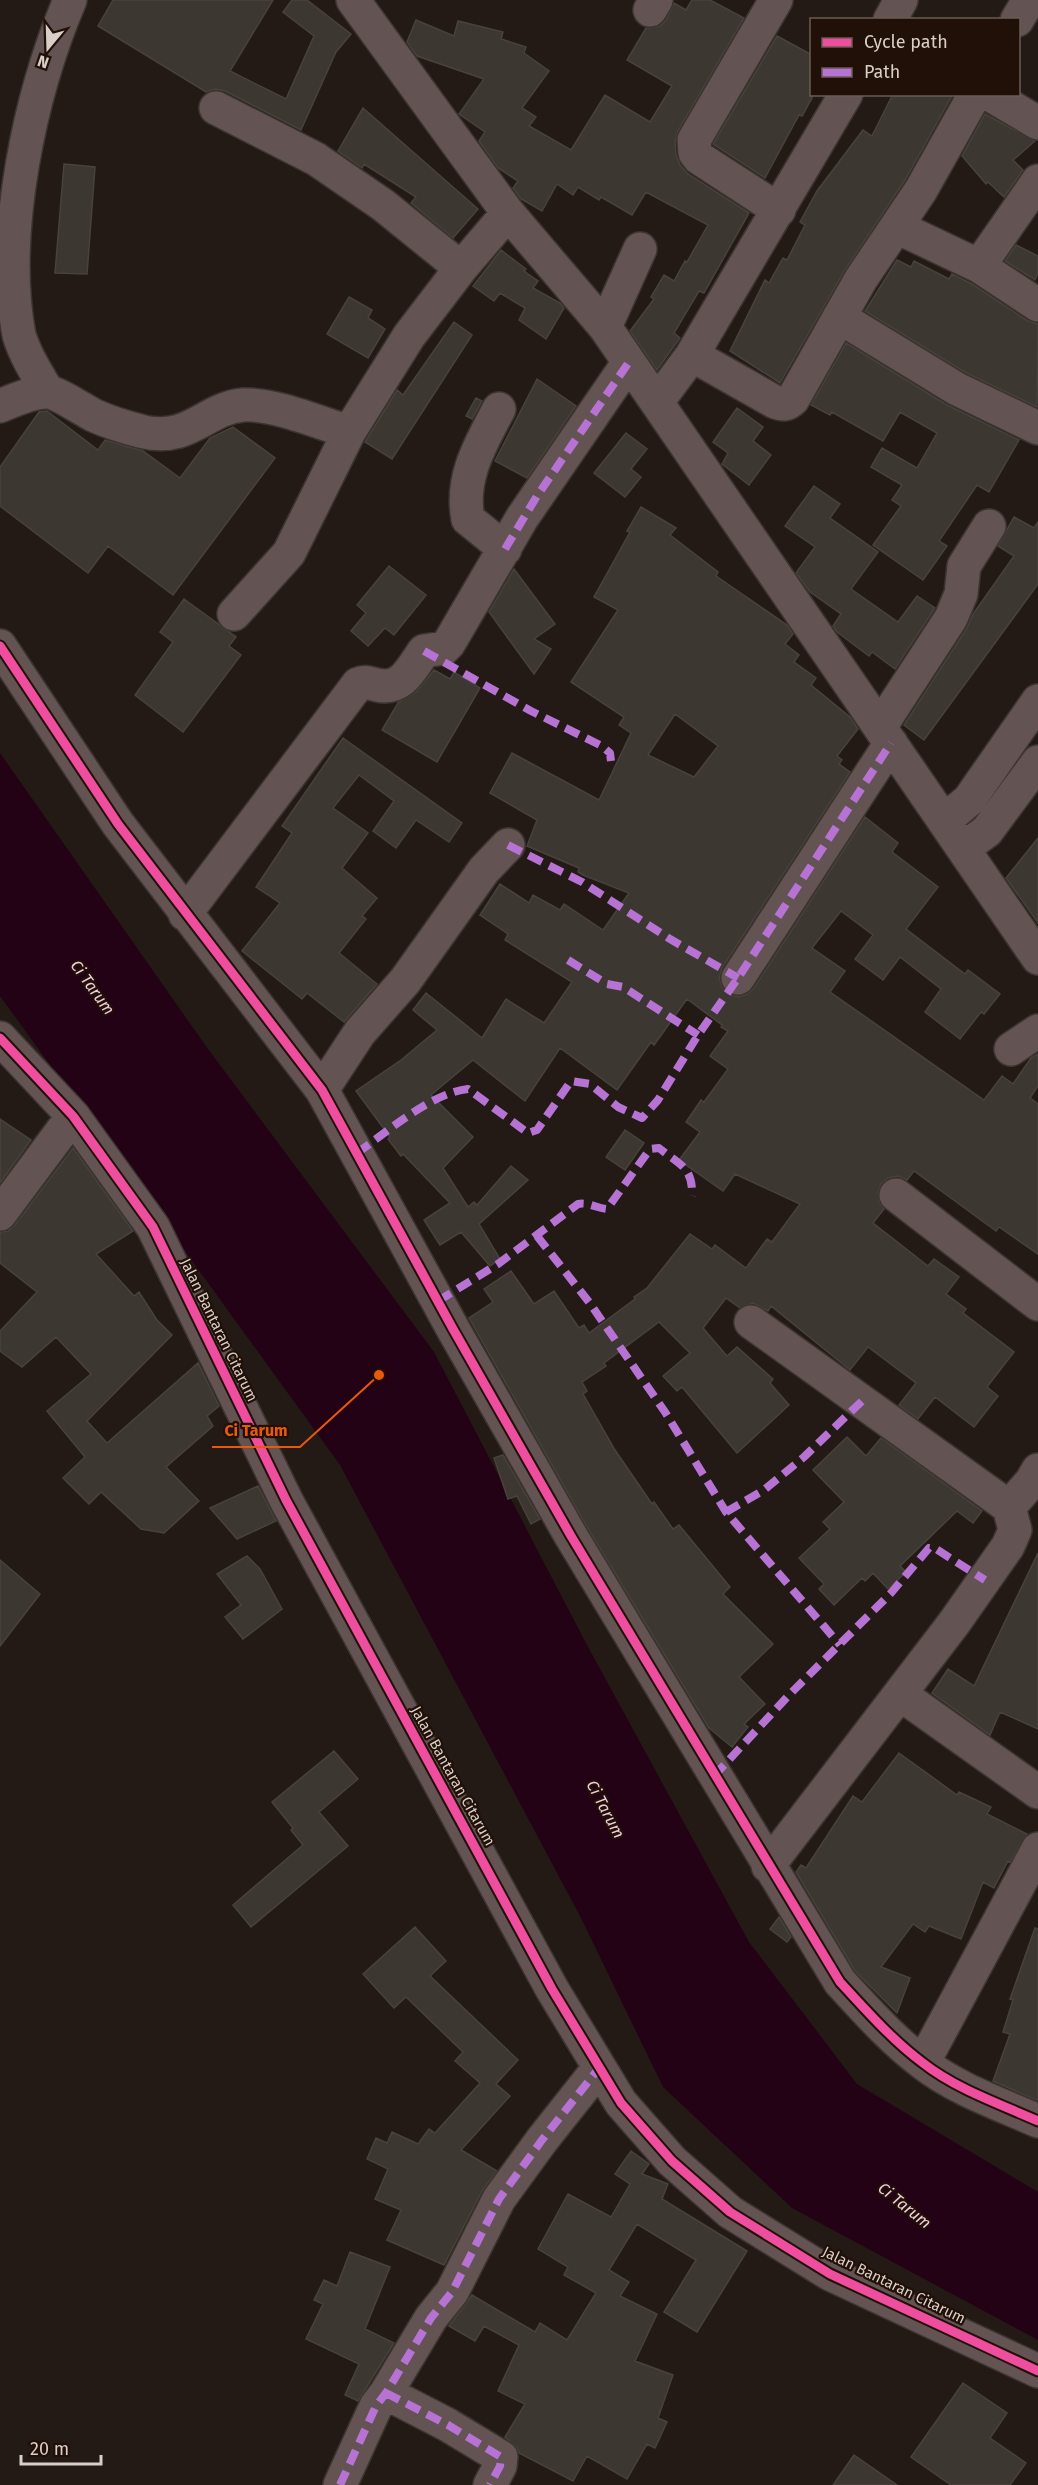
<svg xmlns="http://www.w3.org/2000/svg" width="1038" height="2485" font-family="'Fira Sans',sans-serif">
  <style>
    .water { fill: #230215 }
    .building { fill: #3c3731; stroke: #48423c; stroke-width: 1.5; fill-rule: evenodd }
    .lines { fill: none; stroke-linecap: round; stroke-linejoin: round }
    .minor-casing { stroke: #3c3430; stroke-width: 36 }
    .minor { stroke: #635352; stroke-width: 33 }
    .quiet { stroke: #b673d3; stroke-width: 8; stroke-dasharray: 15 8; stroke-linecap: butt }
    .cycleway-casing { stroke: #201007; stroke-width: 13 }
    .cycleway { stroke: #ef4d9e; stroke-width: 9 }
    .labels { text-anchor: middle; stroke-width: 4.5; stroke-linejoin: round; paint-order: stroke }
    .street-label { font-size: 15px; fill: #dacec8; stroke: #201007 }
    .water-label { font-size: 16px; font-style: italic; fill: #f4cce0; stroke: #201007 }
    .leader { fill: none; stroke: #e8590c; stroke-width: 2 }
    .callout-dot { fill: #e8590c; stroke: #201007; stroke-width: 2 }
    .callout-label { font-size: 16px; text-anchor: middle; font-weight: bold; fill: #e8590c; stroke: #201007; stroke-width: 4.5; stroke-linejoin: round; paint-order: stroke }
  </style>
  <rect width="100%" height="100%" fill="#231a16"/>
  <path class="water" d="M0,753L208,1049L434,1352L587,1645L749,1942L857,2084L1038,2192V2340L792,2208L663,2087L581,1918L340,1465L0,996Z"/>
  <path class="building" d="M113,0H273L230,71L286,99L314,36L283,12L292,0H307L351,34L336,52L301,130L225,91L216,89L206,92L98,26Z
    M692,0H710L744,18L678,131L675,141L676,155L680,165L688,174L749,213L704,293L699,291L674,333L680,338L657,370L630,331L654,299L651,297L664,275L674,281L685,261L687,262L708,225L646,192L632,215L601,197L599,200L578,187L573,195L557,184L542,211L521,199L513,188L518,181L498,168L479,141L485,132L459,114L484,79L417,56L407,42L416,20L454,36L458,21L503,32L501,39L526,47L524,53L549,71L522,108L536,117L529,126L571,150L605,95L650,122L672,86L627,60L646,28L660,26L666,20L674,3L686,10Z
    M777,36L812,55V98L802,116L799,115L765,178L713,144Z
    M893,94H953L905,180L845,270L780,383L730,351L765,280L769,283L783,258L787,260L805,225L800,222L817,191L863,130L872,136Z
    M363,108L478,209L453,238L411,203L416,197L364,164L362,168L338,151Z
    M985,114L1035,141L1013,160L1023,170L1004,197L988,182L986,184L962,156Z
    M64,164L95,167L87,274L55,273Z
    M1016,245L1038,256V273L1035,280L1005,261Z
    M501,250L526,269L524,271L538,281L533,288L560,303L564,308L546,339L519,320L525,308L500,293L494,301L473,286Z
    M897,260L911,267L914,261L949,279L952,274L972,284L1028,321L1038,324L1037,407L966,373L865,311Z
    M349,297L372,310L368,318L385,329L368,358L327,334Z
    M454,322L472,335L392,459L365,442L397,390L403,395Z
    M846,343L947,405L1019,440L989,492L977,485L939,541L947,546L923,580L873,545L901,506L892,500L902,485L871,467L882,448L917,468L937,433L900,412L883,441L832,412L830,415L811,405Z
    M537,379L576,406L527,478L495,461Z
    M476,398L482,401L472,419L466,416Z
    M737,408L763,427L753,441L771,455L749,485L722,464L728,453L713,442Z
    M47,411L98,450L105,440L143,451L180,478L210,438L233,427L275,458L173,595L108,546L88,573L0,506V467L39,412Z
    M626,433L647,449L631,469L641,477L625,497L594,473Z
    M814,486L840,504L830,518L878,552L851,589L898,622L917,596L935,608L895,669L872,652L869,656L837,632L833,626L841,614L810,592L796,573L815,547L785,526Z
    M641,507L676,528L670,535L718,572L716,576L787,625L793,634L785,644L799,655L794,662L816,678L811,685L850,717L858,729L837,756L842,760L839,764L850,772L722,968L719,978L722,987L728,994L738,997L747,994L754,988L865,817L898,843L892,852L938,887L906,929L965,974L968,970L1000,994L984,1014L981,1012L960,1039L925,1012L941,989L900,957L883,980L855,959L873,935L841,911L812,948L845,971L830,992L984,1100L1002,1076L1013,1084L1031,1058L1038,1054V1086L1030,1098L1038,1104V1254L999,1227L996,1231L914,1171L907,1180L898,1176L888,1178L881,1184L878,1192L879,1202L884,1209L873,1223L928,1266L934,1259L959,1277L946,1294L966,1309L963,1313L1014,1352L987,1387L998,1396L974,1427L935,1397L918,1419L899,1405L916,1383L868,1347L850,1370L771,1306L768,1311L753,1303L740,1308L726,1298L703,1328L727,1356L737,1347L773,1379L770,1383L789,1405L737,1453L682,1387L677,1391L663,1376L690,1353L659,1322L604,1363L606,1366L582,1382L587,1391L583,1394L615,1450L652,1504L654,1502L673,1529L679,1525L730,1587L723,1594L773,1644L739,1677L765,1704L744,1724L748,1727L732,1747L709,1728L587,1527L469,1318L493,1302L484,1289L511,1271L534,1304L554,1291L579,1328L584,1325L589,1333L635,1299L634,1297L647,1288L690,1234L712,1249L715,1245L746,1268L767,1239L772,1242L800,1204L735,1174L723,1191L679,1160L700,1132L686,1122L701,1100L704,1102L728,1069L710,1056L728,1031L721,1027L722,1025L687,999L654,1045L651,1042L617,1090L560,1048L525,1101L473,1060L431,1095L473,1137L443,1168L468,1207L474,1202L477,1205L511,1166L528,1180L479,1224L500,1259L490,1266L461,1232L440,1245L424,1220L450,1203L403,1154L401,1156L388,1139L390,1137L356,1091L401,1060L437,1030L413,1010L426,993L482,1038L506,999L544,1023L572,982L505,940L508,934L480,915L500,884L529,903L533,895L560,910L564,904L603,930L629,893L583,875L578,872L579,868L527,846L537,820L490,793L512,753L599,800L631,733L619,725L624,717L571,682L618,610L594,597L630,532L627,531ZM675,714L718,746L694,777L648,755Z
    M1014,517L1034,528L1038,522V584L924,740L904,725L967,628L973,614L1014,556L998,546Z
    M389,566L426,595L394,635L385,628L368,646L351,631L366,613L357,605Z
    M514,569L555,624L534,639L551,649L534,674L489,612Z
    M184,599L236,637L229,646L241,655L183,732L135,695L173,642L160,632Z
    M434,670L450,679L454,672L480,688L437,762L382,730L398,703L417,691Z
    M343,738L462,823L449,842L416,820L396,848L373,831L394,801L359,775L333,808L368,833L342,868L377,898L362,916L366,919L339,953L377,984L344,1022L307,993L302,999L242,951L280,903L256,887L292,833L282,826Z
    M1038,838V923L1006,878Z
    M0,1119L31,1140L0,1183Z
    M625,1130L644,1143L625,1170L606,1157Z
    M73,1148L133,1231L96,1254L134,1296L139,1292L157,1320L172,1335L87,1421L107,1443L198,1363L219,1406L207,1416L213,1426L166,1467L199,1501L164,1533L141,1529L101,1492L89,1504L63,1478L85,1457L47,1411L91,1374L56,1337L22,1367L0,1351V1331L37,1292L0,1263V1232L8,1231L15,1225Z
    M847,1437L866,1456L881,1438L982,1511L973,1523L957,1511L900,1566L906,1572L888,1589L873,1573L865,1581L862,1578L834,1605L819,1589L824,1584L799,1558L830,1529L823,1522L844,1502L813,1470Z
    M503,1455L540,1519L531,1524L517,1496L508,1499L494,1458Z
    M258,1486L276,1521L237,1539L210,1508Z
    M1038,1553V1729L1000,1712L990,1735L932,1693L948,1669L974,1686Z
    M247,1556L260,1569L282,1609L243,1639L225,1617L241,1605L217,1574Z
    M0,1560L40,1594L0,1646Z
    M334,1751L358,1779L319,1812L348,1846L251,1927L233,1905L303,1845L291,1830L293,1828L272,1802Z
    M899,1753L957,1795L959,1792L991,1807L987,1814L1027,1834L1010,1862L1008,1861L994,1888L983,1882L961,1939L929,1926L925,1932L913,1924L881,1967L910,1978L897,2013L855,1971L796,1872L801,1865L806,1868L853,1796L862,1802Z
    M779,1917L791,1937L787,1942L770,1929Z
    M415,1927L446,1961L430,1976L518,2060L496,2084L510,2096L461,2150L497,2171L482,2191L444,2265L387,2240L401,2210L375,2199L388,2169L367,2159L376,2138L387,2143L392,2132L418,2144L429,2129L435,2133L480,2083L455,2061L463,2052L406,1997L394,2008L363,1974Z
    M1035,1928L1038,1929V2101L993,2081L1010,2034L1003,2032L1013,2000L1010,1999Z
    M631,2151L649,2164L642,2174L668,2184L662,2199L747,2251L697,2332L664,2312L696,2260L637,2224L609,2270L629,2282L620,2296L657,2314L635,2361L673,2375L658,2418L667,2422L655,2448L647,2444L627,2479L587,2456L573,2481L519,2453L517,2448L505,2437L525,2404L498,2391L519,2345L484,2326L475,2341L449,2326L472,2295L535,2332L540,2323L567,2340L596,2293L564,2275L568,2267L538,2249L568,2194L611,2217L630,2184L615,2174Z
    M350,2252L390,2267L365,2329L394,2343L358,2401L345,2395L359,2364L306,2339L323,2304L314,2300L324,2280L337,2286Z
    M963,2383L1007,2413L990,2438L1026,2463L1010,2485H951L911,2457Z
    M854,2455L897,2485H833Z"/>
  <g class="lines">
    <g class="minor-casing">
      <path id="minor" d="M353,0L508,213L605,327L1038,958
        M776,0L694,140L695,153L699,158L779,210
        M650,10L656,0
        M890,20L901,0
        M1017,20L1029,0
        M989,94L1038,123
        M216,108L316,159L383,205L461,268
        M897,227L979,266L1038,305
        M979,266L1038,181
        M839,317L957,389L1038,428
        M605,327L640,249
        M692,355L775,402C783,405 787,405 793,399L861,279L921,190L975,94
        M48,392C37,374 25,355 19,335C0,233 30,94 70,0
        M657,402L692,355L846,94
        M0,406C12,401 34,391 48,392C58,393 82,409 93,415C108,422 128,428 144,432C190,442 206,408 243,405C273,403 320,423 349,432
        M499,409C480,445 460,478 468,519L505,549
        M234,614L289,553L349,432L409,336L461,268L508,213
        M0,646L118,824L322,1090L453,1329L571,1536L840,1982C866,2010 892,2040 923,2063C956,2089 1000,2104 1038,2121
        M880,727L951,618L961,594L964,566L989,526
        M945,820L969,800L1038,701
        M964,848L987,831L1038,762
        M185,914L358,684C365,681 369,683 377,685C402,691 411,669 424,651L444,648L449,643L522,518L629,362
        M738,978L891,743
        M0,1038L73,1116L153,1227L286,1500L552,1989L621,2103L672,2161L730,2212L830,2274L1038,2371
        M1011,1049L1038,1031
        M322,1090L360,1032L405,981L484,870L508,845
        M896,1195L1038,1304
        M0,1214L73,1116
        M751,1322L1009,1507L1015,1530L1008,1546L954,1623L768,1866
        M1009,1507L1031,1482L1038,1470
        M900,1694L1038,1792
        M923,2063L1038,1849
        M386,2393L448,2425L501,2457L500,2466L490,2485
        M340,2485L376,2406L386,2393L431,2318L452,2292L499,2199L542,2140L599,2068"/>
    </g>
    <use href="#minor" class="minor"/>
    <path class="quiet" d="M505,549L537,496L629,362
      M424,651L531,711L602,746L610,753L611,761
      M508,845L582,882L670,939L738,978
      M568,960L607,984L623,987L698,1035
      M357,1153C387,1132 431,1093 468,1089L528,1133L537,1130L571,1081L590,1084L618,1107L642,1118L658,1100L698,1035L738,978L891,743
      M537,1236L589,1302L665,1412L726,1512L840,1645
      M438,1301L498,1264L578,1204C589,1202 596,1208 607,1209L650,1149L659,1148C680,1165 693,1167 692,1196
      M726,1512L764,1490L804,1457L862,1401
      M714,1776L790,1694L891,1593L929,1548L936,1549L985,1580
      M386,2393L448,2425L501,2457L500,2466L490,2485
      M340,2485L376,2406L386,2393L431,2318L452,2292L499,2199L542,2140L599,2068"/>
    <g class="cycleway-casing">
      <path id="cycleway" d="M0,646L118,824L322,1090L453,1329L571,1536L840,1982C866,2010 892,2040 923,2063C956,2089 1000,2104 1038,2121
        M0,1038L73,1116L153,1227L286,1500L552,1989L621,2103L672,2161L730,2212L830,2274L1038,2371"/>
    </g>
    <use href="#cycleway" class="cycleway"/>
  </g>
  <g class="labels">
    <g class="street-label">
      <text transform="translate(219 1330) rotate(64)" y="5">Jalan Bantaran Citarum</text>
      <text transform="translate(453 1776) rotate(61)" y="5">Jalan Bantaran Citarum</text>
      <text transform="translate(894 2285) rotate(26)" y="5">Jalan Bantaran Citarum</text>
    </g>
    <g class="water-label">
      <text transform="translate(93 987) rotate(54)" y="6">Ci Tarum</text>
      <text transform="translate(606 1809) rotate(62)" y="6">Ci Tarum</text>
      <text transform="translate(905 2205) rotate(39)" y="6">Ci Tarum</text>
    </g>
  </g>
  <path class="leader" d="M379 1375L300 1447H212"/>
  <circle class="callout-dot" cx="379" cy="1375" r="6"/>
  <g class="callout-label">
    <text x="256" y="1436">Ci Tarum</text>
  </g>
  <rect x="810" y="18" width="210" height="78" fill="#201007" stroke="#6a5c54" stroke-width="1.5"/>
  <rect x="822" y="38" width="30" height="9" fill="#ef4d9e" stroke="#6a5c54" stroke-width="1.5"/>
  <text x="864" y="48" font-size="18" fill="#dacec8">Cycle path</text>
  <rect x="822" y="68" width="30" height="9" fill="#b673d3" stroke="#6a5c54" stroke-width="1.5"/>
  <text x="864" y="78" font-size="18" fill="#dacec8">Path</text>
  <g transform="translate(48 48) rotate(199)" stroke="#201007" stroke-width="4.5" paint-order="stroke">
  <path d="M0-4.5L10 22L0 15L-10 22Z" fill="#dacec8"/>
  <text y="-9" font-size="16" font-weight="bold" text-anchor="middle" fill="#dacec8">N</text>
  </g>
  <path d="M21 2455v9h80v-9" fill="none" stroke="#dacec8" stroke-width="3"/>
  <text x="30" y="2455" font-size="18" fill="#dacec8" stroke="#201007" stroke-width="4.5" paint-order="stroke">20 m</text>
</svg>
